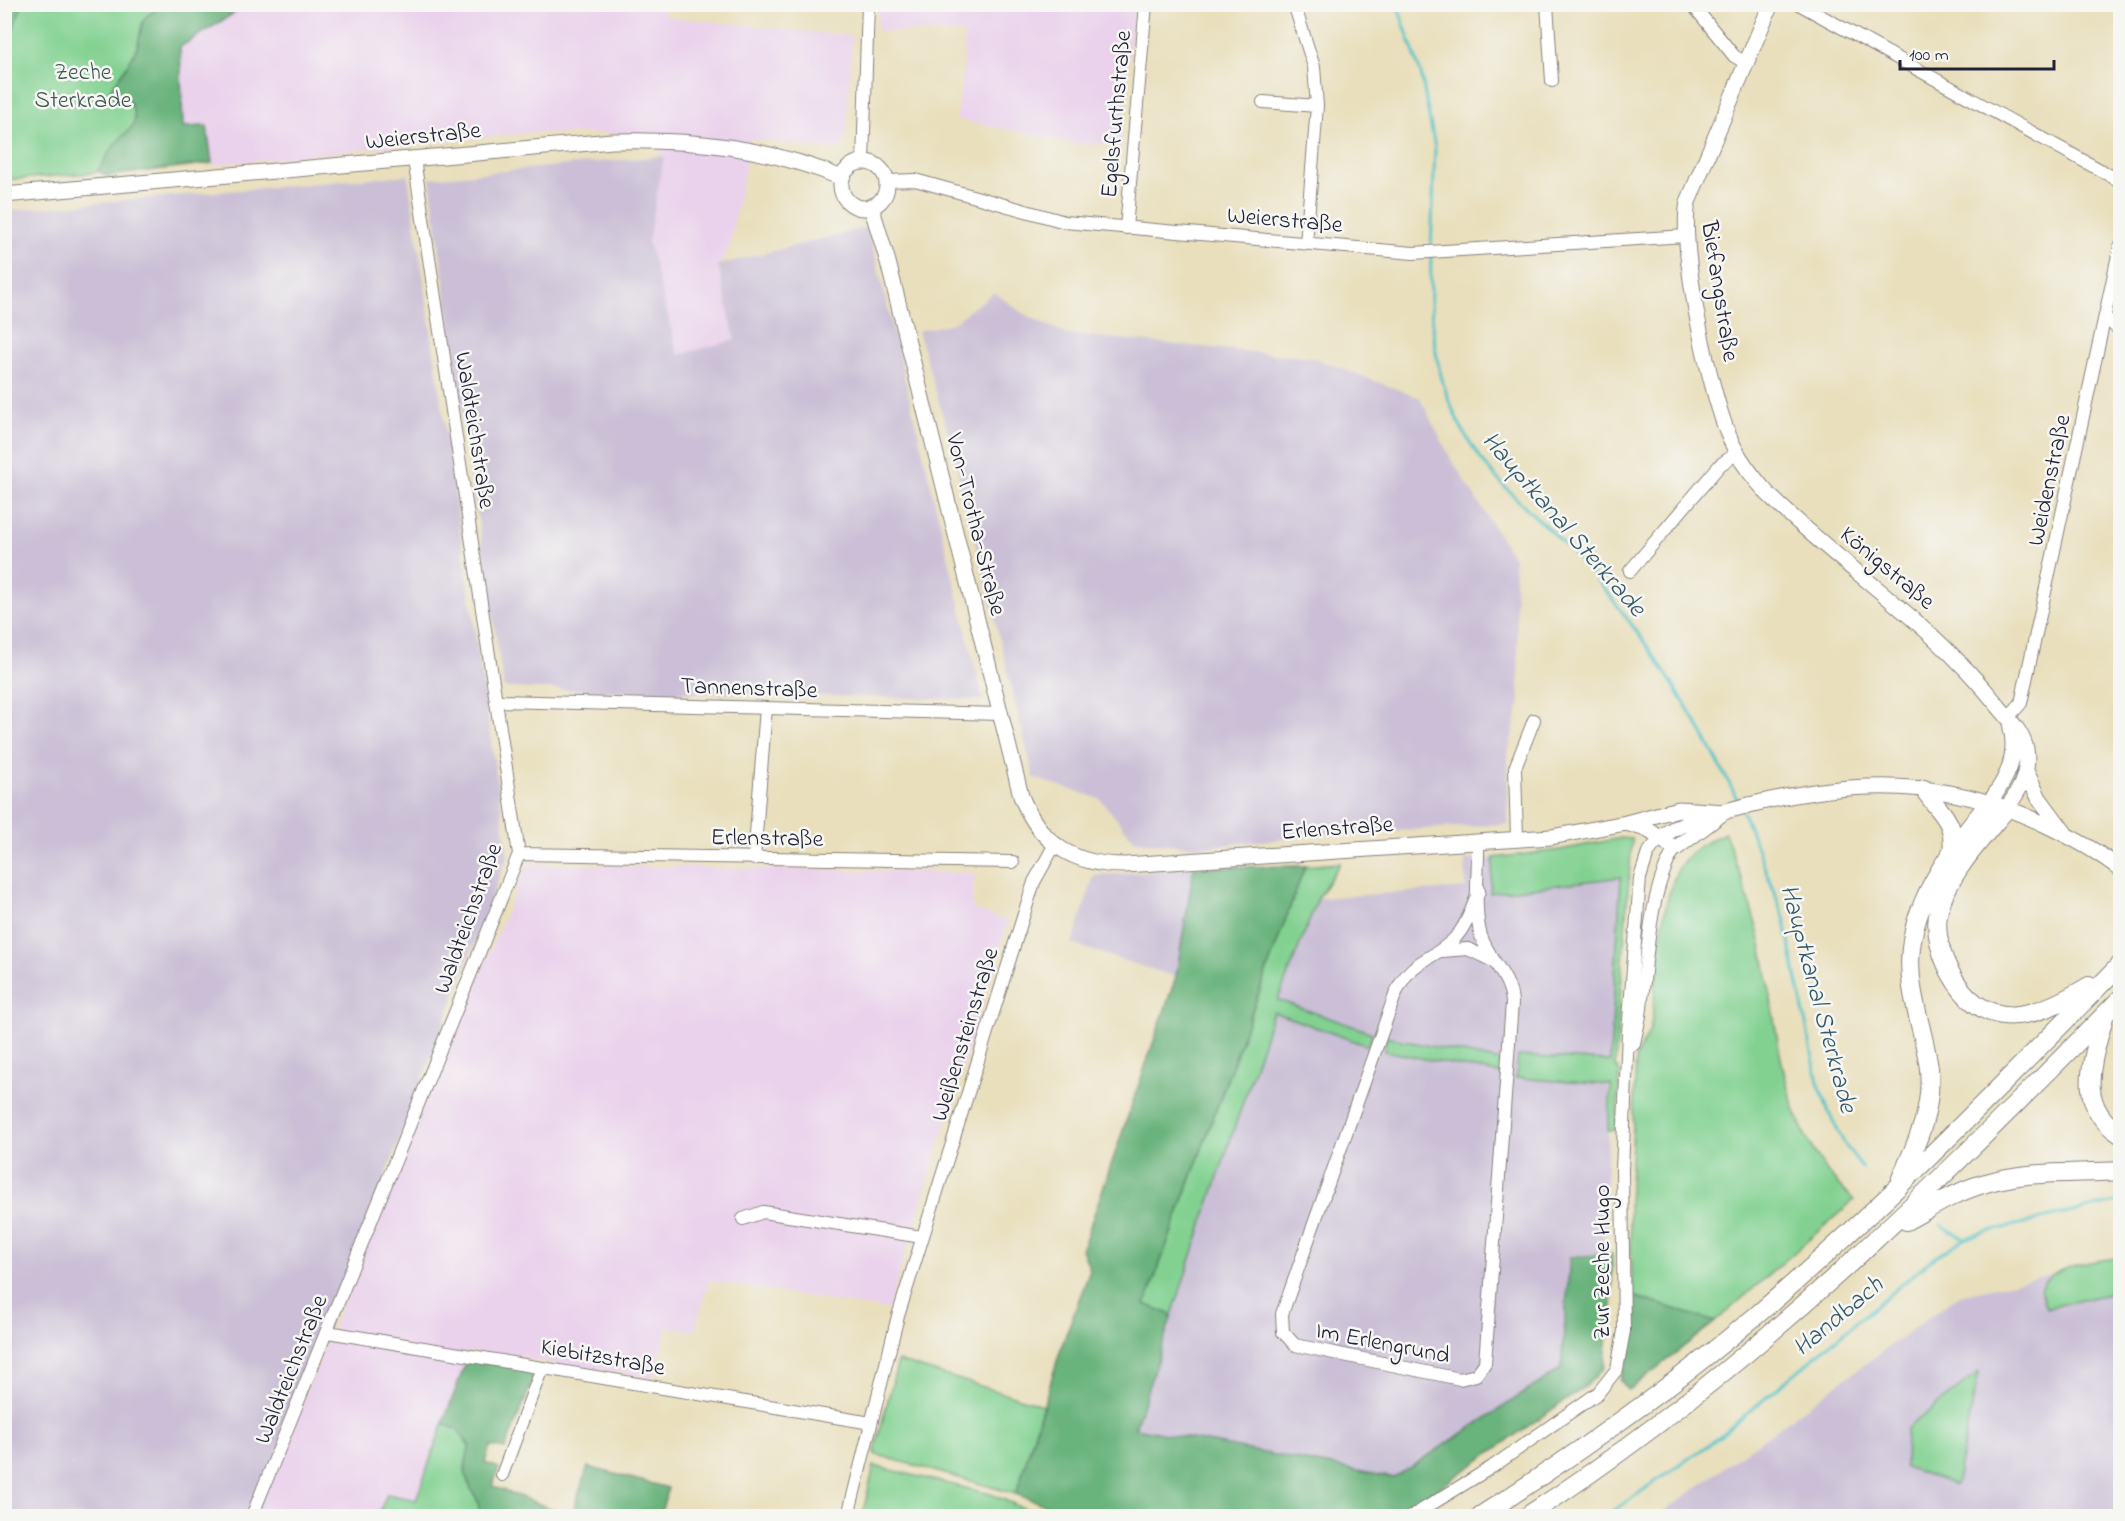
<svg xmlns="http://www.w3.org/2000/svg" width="2125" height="1521" font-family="'Indie Flower',sans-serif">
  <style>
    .built { fill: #ead1ec }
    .industrial { fill: #cabfd6 }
    .green { fill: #82d191; stroke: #527a66; stroke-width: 1.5 }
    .forest { fill: #69b37b; stroke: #466a5b; stroke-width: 1.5 }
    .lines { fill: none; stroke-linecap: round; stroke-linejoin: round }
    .stream { stroke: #54c2c8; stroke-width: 3 }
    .minor-casing { stroke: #86807c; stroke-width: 14 }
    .major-casing { stroke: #86807c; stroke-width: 17 }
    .highway-casing { stroke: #86807c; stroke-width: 20 }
    .minor { stroke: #fff; stroke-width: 12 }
    .major { stroke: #fff; stroke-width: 15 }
    .highway { stroke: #fff; stroke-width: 18 }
    .labels { text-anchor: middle; stroke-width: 5; stroke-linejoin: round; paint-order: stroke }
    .park-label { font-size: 24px; fill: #3f5755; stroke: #f6f6f2 }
    .street-label { font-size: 24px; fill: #22223b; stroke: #f6f6f2 }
    .water-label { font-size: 26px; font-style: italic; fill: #345a6c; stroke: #f6f6f2 }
  </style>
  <rect width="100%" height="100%" fill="#f6f6f2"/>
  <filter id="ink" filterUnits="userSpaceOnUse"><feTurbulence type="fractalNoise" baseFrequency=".0167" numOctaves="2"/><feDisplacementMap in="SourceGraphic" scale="12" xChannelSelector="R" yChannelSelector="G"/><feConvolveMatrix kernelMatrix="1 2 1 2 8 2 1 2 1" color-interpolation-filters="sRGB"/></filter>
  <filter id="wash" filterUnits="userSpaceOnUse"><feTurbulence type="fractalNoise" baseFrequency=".008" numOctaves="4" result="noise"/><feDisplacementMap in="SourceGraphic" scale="24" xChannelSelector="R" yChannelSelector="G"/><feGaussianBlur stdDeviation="1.35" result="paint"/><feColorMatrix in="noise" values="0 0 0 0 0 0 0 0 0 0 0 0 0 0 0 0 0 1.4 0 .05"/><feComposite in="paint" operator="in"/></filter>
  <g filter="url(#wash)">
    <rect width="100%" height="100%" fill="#e9dfbc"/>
    <path class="built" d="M248,5H661L666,17L852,36L846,138L838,149L750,139L729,249L718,265L735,340L678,356L648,241L663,156L649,134L527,133L213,165L208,126L183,127L180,47Z
      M878,5H1134L1121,145L1079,144L956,119L963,72L964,33L877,31Z
      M527,864L975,873L972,909L1008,921L888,1310L709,1281L694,1332L668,1326L653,1378L469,1351L416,1500L387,1494L378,1516H256L413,1131Z"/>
    <path class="industrial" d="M664,156L648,241L678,355L735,340L718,265L868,227L983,700L504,688L465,434L430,178Z
      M408,175L508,855L256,1516H5V211Z
      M994,292L1022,313L1066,334L1314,358L1420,398L1450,457L1514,559L1520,703L1508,754V824L1323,835L1201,847L1135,841L1100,799L1034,778L951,443L918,331L953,323Z
      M1494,858L1491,893L1621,877L1610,1061L1604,1254L1570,1257L1561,1369L1394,1479L1135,1428L1273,1012L1318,898L1466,888L1465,860Z
      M1194,867L1176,977L1072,944L1094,876Z
      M2120,1260V1516H1658L1959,1295Z"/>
    <path class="green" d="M5,5H190L170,37L158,145L94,173L5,180Z
      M1725,833C1736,864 1748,895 1757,928C1782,1025 1772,1127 1854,1200L1715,1322L1633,1296L1629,1206L1636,1058C1639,1046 1650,1036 1651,1025C1658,982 1658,896 1683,862C1693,848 1710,840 1725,833Z
      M1621,838L1632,839L1631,852L1615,1066L1620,1071L1616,1130H1608L1611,1085L1516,1078L1518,1056L1610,1061L1621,877L1490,893L1494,858L1560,850Z
      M1340,863L1318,898L1278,1000L1372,1033L1368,1046L1273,1012L1172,1315L1145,1305L1305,866Z
      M1387,1037L1501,1061L1502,1074L1384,1051Z
      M2120,1257V1286L2108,1294L2046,1308L2040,1290C2051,1262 2093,1263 2120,1257Z
      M898,1361L1043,1405L1016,1494L874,1454Z
      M1979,1372L1956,1485L1905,1467L1906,1429Z
      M443,1423L458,1430L469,1446C469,1456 463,1464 466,1475C469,1492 481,1495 479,1516H378L387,1494L416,1500Z
      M874,1466L991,1494L1041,1516H862Z"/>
    <path class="forest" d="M5,4L22,5L5,50L4,5Z
      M167,5H247L180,47L183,127L207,126L212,163L107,176L98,171C103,163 108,153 114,146C126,128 144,129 129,101L118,100L107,95C115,82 133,60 137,47C145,20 136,18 167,5Z
      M1305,866L1145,1304L1172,1315L1135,1428L1394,1478L1561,1369L1570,1257L1612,1254V1306L1604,1367L1586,1386L1429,1495L1392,1516H1074L1016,1494L1062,1345L1090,1270L1082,1249L1176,977L1194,867Z
      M1633,1296L1715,1322L1629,1390L1620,1380L1630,1353Z
      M467,1359L533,1371L535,1375L505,1449L490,1446L485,1463L499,1468L492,1486L571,1516L588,1467L668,1488L660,1516H479C481,1495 469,1492 466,1475C463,1464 469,1456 469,1445L458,1430L443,1423Z"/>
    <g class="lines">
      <path class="stream" d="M1397,4L1421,74L1435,148L1431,249
        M1431,256C1428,346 1439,419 1505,487C1533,516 1566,543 1592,574C1651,645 1699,720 1739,803
        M1743,812L1784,917L1818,1082L1829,1113L1845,1145L1863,1168
        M1941,1225L1963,1238
        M1606,1516L1714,1441L1932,1259L1964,1239L1985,1232L2120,1201"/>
    </g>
  </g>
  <g filter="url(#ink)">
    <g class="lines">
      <g class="minor-casing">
        <path id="minor" d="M1294,4L1314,67L1317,106L1306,244
          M1547,4L1552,81
          M1692,4L1734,56L1746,63
          M1799,4L2120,181
          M1263,102L1317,106
          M863,163L868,4
          M886,181L915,180L1065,222L1413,253L1686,236
          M1126,228L1146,4
          M2105,317L2120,331
          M1630,571L1720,465L1737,453
          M497,701L1001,714
          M2008,718L2021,703L2120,246
          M1517,839L1515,768L1534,720
          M1478,842C1479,870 1473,910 1481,936C1489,960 1511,977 1512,1003L1485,1363L1476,1375L1460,1379L1295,1345L1283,1332L1282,1314L1395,995C1411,957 1431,963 1455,938C1467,925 1472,907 1479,891
          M519,854L1013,862
          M754,859L766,708
          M1442,951L1468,949L1491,960
          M1634,1044C1636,1032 1640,1020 1641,1008C1647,961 1649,889 1675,849
          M743,1219L763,1212L922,1237
          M328,1332L871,1423
          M502,1475L542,1368
          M252,1516L519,854L414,159
          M848,1516L898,1316L1034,882L1054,846
          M1412,1516L1492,1467L1598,1393L1617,1369L1624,1331L1622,1170L1628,1033L1640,878L1648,853L1660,838"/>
      </g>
      <g class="major-casing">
        <path id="major" d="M1771,4L1688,202C1679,250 1710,395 1731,441C1740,461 1753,477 1768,494C1844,569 1932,622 1999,707C2010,720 2022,732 2026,749C2030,772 2020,790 2007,808
          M841 185a23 23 0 1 1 46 0a23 23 0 1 1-46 0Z
          M4,195L612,141C691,139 769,147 842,178
          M871,206L888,262L1021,796C1040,844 1073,865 1125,865L1551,837L1626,823L1679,809L1725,812
          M2026,771L2039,798L2065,833
          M1990,802C2007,778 2018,758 2011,728
          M1626,823L1647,829L1675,849L1724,812
          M1660,838C1687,817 1717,814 1749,805C1854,779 1947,777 2046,825C2073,838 2098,851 2120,869"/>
      </g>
      <g class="highway-casing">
        <path id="highway" d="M1924,789C1941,816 1956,818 1952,855
          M2007,808C1984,836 1944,878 1938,915C1935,933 1941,955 1950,972C1985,1038 2038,1017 2089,986
          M2104,1017C2093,1060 2074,1104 2120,1134
          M1901,1178C1917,1143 1933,1109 1929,1069C1924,1028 1906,991 1911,948C1916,895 1957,842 1990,802
          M1906,1221C1932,1207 1957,1191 1986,1183C2029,1170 2076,1174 2120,1171
          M1480,1516C1577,1454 1671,1388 1758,1314C1886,1205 2003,1084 2120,965
          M1527,1516C1750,1372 1934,1188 2120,999"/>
      </g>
      <use href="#minor" class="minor"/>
      <use href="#major" class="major"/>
      <use href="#highway" class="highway"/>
    </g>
  </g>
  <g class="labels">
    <g class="park-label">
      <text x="83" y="79">Zeche<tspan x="83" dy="28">Sterkrade</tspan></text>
    </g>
    <g class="street-label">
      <text transform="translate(1115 114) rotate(-85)" y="8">Egelsfurthstraße</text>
      <text transform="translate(423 135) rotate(-6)" y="8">Weierstraße</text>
      <text transform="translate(1285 219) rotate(5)" y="8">Weierstraße</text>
      <text transform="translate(1721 291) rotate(81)" y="8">Biefangstraße</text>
      <text transform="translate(476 430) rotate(81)" y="8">Waldteichstraße</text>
      <text transform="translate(2048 480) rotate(-78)" y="8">Weidenstraße</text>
      <text transform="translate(977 524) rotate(76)" y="8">Von-Trotha-Straße</text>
      <text transform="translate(1888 567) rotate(40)" y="8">Königstraße</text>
      <text transform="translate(749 687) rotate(2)" y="8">Tannenstraße</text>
      <text transform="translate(1337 827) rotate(-4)" y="8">Erlenstraße</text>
      <text transform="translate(767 837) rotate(1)" y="8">Erlenstraße</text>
      <text transform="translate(467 918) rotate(-70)" y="8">Waldteichstraße</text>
      <text transform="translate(964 1034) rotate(-73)" y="8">Weißensteinstraße</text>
      <text transform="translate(1601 1262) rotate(-90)" y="8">Zur Zeche Hugo</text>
      <text transform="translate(1383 1342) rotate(11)" y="8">Im Erlengrund</text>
      <text transform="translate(603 1356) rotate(10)" y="8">Kiebitzstraße</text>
      <text transform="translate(290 1369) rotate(-68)" y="8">Waldteichstraße</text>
    </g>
    <g class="water-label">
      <text transform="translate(1565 523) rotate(49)" y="9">Hauptkanal Sterkrade</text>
      <text transform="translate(1820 998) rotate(75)" y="9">Hauptkanal Sterkrade</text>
      <text transform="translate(1837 1315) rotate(-40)" y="9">Handbach</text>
    </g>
  </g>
  <rect width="2125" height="1521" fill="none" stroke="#f6f6f2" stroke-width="24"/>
  <path d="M1900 60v9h154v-9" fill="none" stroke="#22223b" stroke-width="3"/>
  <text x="1909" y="60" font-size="18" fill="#22223b" stroke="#f6f6f2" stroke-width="4.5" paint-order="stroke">100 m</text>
</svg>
